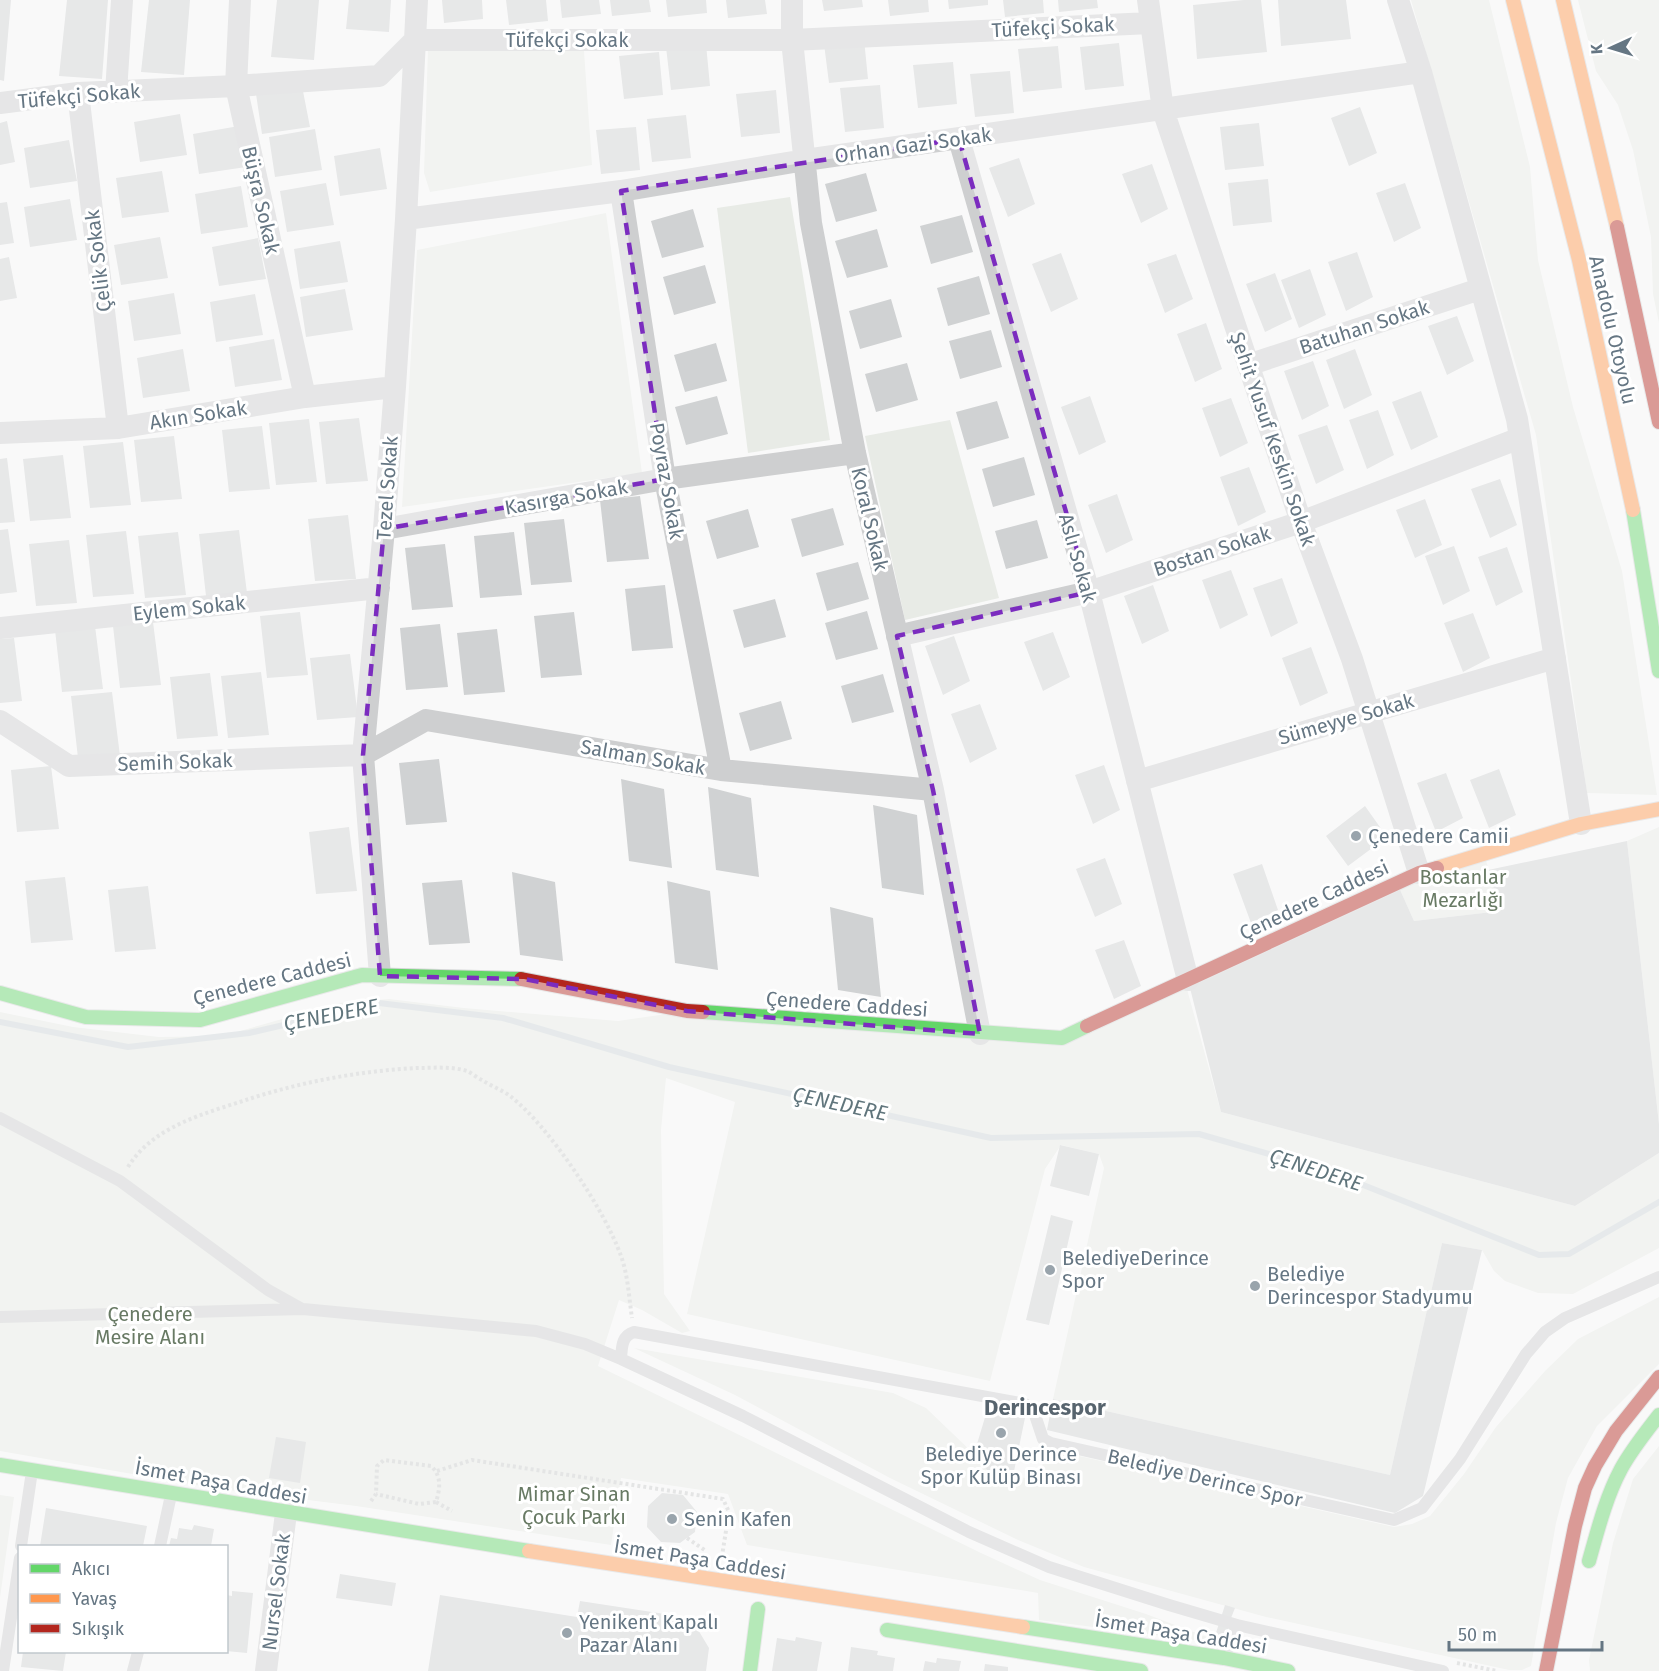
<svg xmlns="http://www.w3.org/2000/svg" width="1659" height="1671" font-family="'Fira Sans',sans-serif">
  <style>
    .green { fill: #e8ebe6 }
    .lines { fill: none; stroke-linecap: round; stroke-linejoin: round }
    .stream { stroke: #ced6d9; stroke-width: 6 }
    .building { fill: #d0d2d3 }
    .fast-casing { stroke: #d5d6d7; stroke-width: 16 }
    .slow-casing { stroke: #d5d6d7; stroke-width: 16 }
    .jam-casing { stroke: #d5d6d7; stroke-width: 16 }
    .path { stroke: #cbcccd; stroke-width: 4; stroke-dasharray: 3 3; stroke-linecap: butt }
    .lane { stroke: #cecfd0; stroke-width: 12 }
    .street { stroke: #cecfd0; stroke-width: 22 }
    .fast { stroke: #63d668; stroke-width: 14 }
    .slow { stroke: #ff974d; stroke-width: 14 }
    .jam { stroke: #b3261e; stroke-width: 14 }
    .marked { fill: none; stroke: #7b2cbf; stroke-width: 4.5; stroke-dasharray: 12 8; stroke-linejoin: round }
    .poi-dot { fill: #99a4ac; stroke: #fff; stroke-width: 2 }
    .labels { text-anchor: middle; stroke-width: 6; stroke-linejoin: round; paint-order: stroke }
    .street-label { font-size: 20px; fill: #657683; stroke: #fff }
    .poi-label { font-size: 20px; fill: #657683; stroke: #fff; text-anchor: start }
    .park-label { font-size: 20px; fill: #687a64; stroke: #fff }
    .water-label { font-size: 21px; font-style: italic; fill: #60757c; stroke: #fff }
    .quarter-label { font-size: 22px; font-weight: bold; fill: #57646e; stroke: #fff }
  </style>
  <rect width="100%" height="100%" fill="#f9f9f9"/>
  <path class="green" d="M1411,0H1489L1530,167L1538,260L1573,407L1622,571L1657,795L1587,793L1536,435Z
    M1578,0H1659V323L1653,294L1651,237L1633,150L1618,105L1596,71Z
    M428,48L584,51L592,165L430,192L424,173Z
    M790,197L830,440L748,453L717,208Z
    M606,213L642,473L402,507L417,250Z
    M950,420L999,598L905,620L865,436Z
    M1659,827V1124L1627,841Z
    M1484,854L1501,911L1414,921L1397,883Z
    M1185,982L1221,1112L1575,1206L1659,1153V1248L1573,1294L1538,1293L1505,1281L1494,1271L1482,1250L1442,1243L1390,1475L1053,1399L1104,1168L1099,1154L1061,1145L1045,1169L990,1381L687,1314L735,1102L666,1078L661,1130L664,1294L690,1331L682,1333L642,1310L619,1300L598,1366L981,1553L1040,1580L1146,1614L1225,1644L1039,1620L1038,1593L747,1545L728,1494L621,1478L611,1545L356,1506L213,1488L0,1451V1012L73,1027L159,1037L223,1036L338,1003L389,999L464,1008L618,1021L687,1011L1062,1038Z
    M1659,1297V1364L1597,1426L1568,1478L1556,1523L1531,1666L1522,1670H1509L1266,1617L1084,1567L1018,1540L890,1478L735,1395L634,1348L893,1393L926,1408L974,1454L988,1471L1037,1480L1048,1449L1394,1527L1412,1524L1430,1516L1464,1474L1496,1427L1545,1371L1578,1339Z
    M1659,1446V1671H1590L1589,1660L1613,1543L1633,1479Z
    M0,1495L14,1497L0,1598Z"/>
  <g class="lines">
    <path class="stream" d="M0,1022L128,1047L249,1033L379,1003L503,1018L669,1067L991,1138L1199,1134L1328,1171L1539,1255L1569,1254L1659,1202"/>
  </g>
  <path class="building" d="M0,0H11L4,81L0,80Z
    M67,0H108L102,79L59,76Z
    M149,0H190L184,75L141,72Z
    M277,0H319L314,60L271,57Z
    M349,0H391L389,32L346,29Z
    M442,0H482L483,19L444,23Z
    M506,0H546L548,21L509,25Z
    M560,0H599L601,14L562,18Z
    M610,0H649L651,12L612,16Z
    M666,0H706L707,13L668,17Z
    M726,0H765L767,14L728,18Z
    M822,0H862L863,7L824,11Z
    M888,0H928L929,12L890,16Z
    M948,0H988V5L949,9Z
    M1003,0H1043L1044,13L1005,17Z
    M1058,0H1097L1098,8L1059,12Z
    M1244,0H1261L1267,52L1197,59L1193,5Z
    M1278,0H1346L1351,39L1281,46Z
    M864,39L868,79L829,83L824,44Z
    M1119,43L1124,86L1085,90L1080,47Z
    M706,44L710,86L671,90L666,47Z
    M1058,46L1062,88L1023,92L1018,49Z
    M659,52L663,95L624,99L619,56Z
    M953,62L957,104L918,108L913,65Z
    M1010,71L1014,113L975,117L970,74Z
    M880,85L884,128L845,132L840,88Z
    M302,86L310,127L262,134L256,94Z
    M776,90L780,133L741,137L736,94Z
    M1360,107L1377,153L1349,166L1331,118Z
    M180,114L187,155L140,162L134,122Z
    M686,115L691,158L652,162L647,119Z
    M7,121L15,162L0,165V123Z
    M1259,123L1264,166L1225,170L1220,127Z
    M239,126L246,167L199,174L193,134Z
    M636,127L640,170L601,174L596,130Z
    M315,129L322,170L275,177L269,137Z
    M69,140L77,181L30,188L24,148Z
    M380,148L387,189L340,196L334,156Z
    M1019,158L1035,204L1008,217L989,168Z
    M1152,164L1168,209L1141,223L1122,174Z
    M162,171L169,212L122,218L116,178Z
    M866,173L877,211L836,222L825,184Z
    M1268,179L1272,222L1233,226L1228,183Z
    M326,183L334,225L287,232L280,191Z
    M1405,183L1421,228L1394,242L1376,193Z
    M241,186L248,227L201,234L195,194Z
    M70,199L77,240L30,247L24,207Z
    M7,202L14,243L0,245V203Z
    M693,209L704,247L662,258L651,221Z
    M962,215L973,252L931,264L920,226Z
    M877,229L888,267L847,278L835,241Z
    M160,237L168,278L121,285L114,245Z
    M258,238L266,279L219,286L212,247Z
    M340,241L348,282L300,289L294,249Z
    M1357,252L1373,297L1346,311L1328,262Z
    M1061,253L1078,299L1051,312L1032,264Z
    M1176,254L1193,299L1165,313L1147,264Z
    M9,257L17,298L0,301V259Z
    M705,265L716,303L674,315L663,277Z
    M1310,269L1326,315L1299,328L1281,280Z
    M1275,273L1292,319L1265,332L1246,284Z
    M979,276L990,314L948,326L937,288Z
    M345,289L353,330L306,337L300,297Z
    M174,293L181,334L134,341L128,301Z
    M255,294L263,335L216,342L210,302Z
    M891,299L902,337L860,349L849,311Z
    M1457,316L1474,361L1447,375L1428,326Z
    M1206,323L1222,369L1195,382L1177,334Z
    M991,330L1002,367L960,379L949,341Z
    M274,339L282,380L235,387L229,347Z
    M716,343L727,381L685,392L674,355Z
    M183,349L190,391L143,398L137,358Z
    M1355,349L1372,395L1344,409L1326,360Z
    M1313,361L1329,406L1302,420L1284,371Z
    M907,363L918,400L876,412L865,374Z
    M1421,391L1438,437L1411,450L1392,402Z
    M717,396L728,434L686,445L675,407Z
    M1090,396L1106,442L1079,455L1061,407Z
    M1231,398L1248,443L1220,457L1202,408Z
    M997,401L1009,438L967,450L956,412Z
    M1378,410L1394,455L1367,469L1349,420Z
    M359,418L368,481L326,484L319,422Z
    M309,419L317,482L276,485L269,423Z
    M1327,425L1344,470L1316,484L1298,435Z
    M262,426L270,489L229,492L222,430Z
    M174,436L182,499L141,502L134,440Z
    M123,442L131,505L90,508L83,446Z
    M63,455L71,518L30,521L23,459Z
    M1024,457L1035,495L993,507L982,469Z
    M7,458L15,522L0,523V459Z
    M1249,467L1266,512L1238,526L1220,477Z
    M1500,479L1517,525L1490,538L1471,489Z
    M1117,494L1133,540L1106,553L1088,505Z
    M640,496L649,559L607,562L600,500Z
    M1425,499L1442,545L1415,558L1396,510Z
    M833,508L844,545L802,557L791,519Z
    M748,509L759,547L717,559L706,521Z
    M348,515L356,579L315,581L308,519Z
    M564,519L572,582L531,585L524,523Z
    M1037,520L1048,558L1006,569L995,531Z
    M8,529L17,592L0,594V530Z
    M239,530L247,593L206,596L199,534Z
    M126,531L134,594L93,597L86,535Z
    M178,532L186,595L145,598L138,536Z
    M514,532L522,595L480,598L474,536Z
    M69,540L77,603L36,606L29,544Z
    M445,544L453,607L412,610L405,548Z
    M1454,546L1470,591L1443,605L1425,556Z
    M1507,547L1523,592L1496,606L1478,557Z
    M858,562L869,599L827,611L816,573Z
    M1231,570L1248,615L1220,629L1202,580Z
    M1282,578L1298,623L1271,637L1253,588Z
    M665,585L673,648L632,651L625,589Z
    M1153,585L1169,631L1142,644L1124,596Z
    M775,599L786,637L744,648L733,610Z
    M867,611L878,649L836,660L825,623Z
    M300,612L308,675L267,678L260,616Z
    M574,612L582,675L541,678L534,616Z
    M1473,613L1490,658L1463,672L1444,623Z
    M153,622L161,685L120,688L113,626Z
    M440,624L448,687L406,690L400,628Z
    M95,626L103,689L62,692L55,630Z
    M497,629L505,692L464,695L457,633Z
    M1053,632L1070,677L1043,691L1024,642Z
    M954,636L970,681L943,695L925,646Z
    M14,638L22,701L0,703V639Z
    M1311,647L1328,693L1300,706L1282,658Z
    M350,654L358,717L317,720L310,658Z
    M261,672L269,735L228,738L221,676Z
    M210,673L218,736L177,739L170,677Z
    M883,674L894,712L852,723L841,686Z
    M112,692L120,756L78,758L71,696Z
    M781,701L792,739L750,751L739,713Z
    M980,704L997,749L970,763L951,714Z
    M439,759L447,822L406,825L399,763Z
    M1104,765L1120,810L1093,824L1075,775Z
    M51,766L59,829L17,832L11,770Z
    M1499,769L1516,815L1489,828L1470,780Z
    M1446,773L1463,818L1436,832L1417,783Z
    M621,779L664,789L672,868L629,861Z
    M708,787L751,798L759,877L716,870Z
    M873,805L917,815L924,895L882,888Z
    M1365,806L1387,837L1348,866L1326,836Z
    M349,827L357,891L316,894L309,832Z
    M1627,841L1659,1124V1153L1575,1206L1221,1112L1188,980L1397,883L1414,921L1501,911L1488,870Z
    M1105,858L1122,904L1095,917L1076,869Z
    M1262,864L1278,910L1251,923L1233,874Z
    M512,872L555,882L563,961L520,955Z
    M65,877L73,940L31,943L25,881Z
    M462,880L470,943L429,945L422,883Z
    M667,881L710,891L718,970L675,963Z
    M148,886L156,949L115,952L108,890Z
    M830,907L873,918L881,997L838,990Z
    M1124,940L1141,986L1114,999L1095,950Z
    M1060,1145L1099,1154L1089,1196L1050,1186Z
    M1051,1215L1073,1221L1049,1325L1026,1320Z
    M1442,1243L1482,1250L1423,1496L1395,1513L1047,1430L1053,1399L1390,1475Z
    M989,1404L1026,1413L1013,1476L988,1471L974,1454Z
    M276,1437L306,1442L300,1483L269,1478Z
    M662,1493L683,1495L697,1512L695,1532L680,1543L661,1542L647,1527L648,1506Z
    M46,1508L147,1526L143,1546H40Z
    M194,1525L214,1529L211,1546H169L171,1538L177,1539L179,1528L192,1530Z
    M340,1574L396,1583L392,1606L336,1598Z
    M232,1591L253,1593L247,1653L226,1651V1595L232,1596Z
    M440,1595L577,1617L580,1601L691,1618L709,1648L706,1671H428Z
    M1225,1605L1235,1608L1229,1623L1225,1644L1214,1639Z
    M796,1637L822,1642L817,1671H772L777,1638L795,1641Z
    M851,1647L878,1651L877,1655L895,1658L893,1671H848Z
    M23,1652H66L63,1671L21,1667Z
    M937,1658L961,1661L959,1671H923L925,1661L936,1663Z
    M985,1664L1008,1667V1671H984Z"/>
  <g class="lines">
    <g class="fast-casing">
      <path id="fast" d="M1633,510L1659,671
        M0,993L86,1017L200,1020L362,975L521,979
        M703,1012L1062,1038L1087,1026
        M0,1465L529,1551
        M1589,1561C1598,1529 1606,1497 1621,1469C1632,1449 1646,1432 1659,1415
        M1023,1627L1224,1658L1288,1671
        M887,1630L1141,1671
        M750,1671L758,1609"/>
    </g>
    <g class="slow-casing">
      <path id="slow" d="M1513,0L1579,260L1633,510
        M1563,0L1617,227
        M1437,868L1581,824L1659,809
        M529,1551L1023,1627"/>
    </g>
    <g class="jam-casing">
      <path id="jam" d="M1617,227L1659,422
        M521,979L687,1011L703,1012
        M1087,1026L1419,873L1437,868
        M1546,1671L1575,1526L1585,1488L1595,1466L1616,1431L1659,1377"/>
    </g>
    <path class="path" d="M128,1167C154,1125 207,1113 252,1098C306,1081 360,1071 417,1068C433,1068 451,1066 467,1071C472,1073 477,1078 482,1080C491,1086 502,1090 510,1096C548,1125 605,1210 621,1256C628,1275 629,1298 632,1318
      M437,1471L472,1460L723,1499L729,1512L722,1556
      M371,1501L376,1494L377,1466L384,1460L431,1466C442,1476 440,1489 436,1502L419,1504L376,1494
      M436,1502L452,1511
      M687,1538L706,1551
      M1457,1663L1497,1671"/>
    <path class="lane" d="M0,1118L120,1181L268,1290L302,1309
      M0,1317L303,1309L536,1331L585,1344L621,1359L743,1416L969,1532L1049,1567L1169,1605L1237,1625L1225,1657
      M621,1359C622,1348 621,1336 634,1332L1025,1404L1035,1415L1043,1439L1051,1443L1394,1520L1422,1508L1460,1459L1526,1354L1545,1332L1565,1318L1659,1277
      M21,1546L32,1471
      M160,1546L171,1495
      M1237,1625L1443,1671
      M3,1671L20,1558
      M133,1671L138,1652"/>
    <path class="street" d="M240,0L236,86L305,397
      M792,0V40L811,223L855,453L933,790L980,1034
      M1148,0L1163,110L1301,522L1352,659L1419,873
      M1398,0L1421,72L1517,419L1581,824
      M116,92L122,0
      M78,93L118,428
      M0,103L78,93L236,86L379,76L415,40H792L1150,23
      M959,139L1089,592L1188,980
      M621,191L665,479L721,770
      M406,219L621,191L805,160L1421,72
      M1248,365L1480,289
      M0,433L118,428L305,397L395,387
      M384,529L665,479L855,453
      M0,628L379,588
      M897,636L1089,592L1301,522L1520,438
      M0,721L69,766L363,755L426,720L721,770L933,790
      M1137,781L1555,658
      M380,976L363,755L384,529L395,387L406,219L417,0
      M266,1671L286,1513"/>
    <use href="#fast" class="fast"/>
    <use href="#slow" class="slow"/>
    <use href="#jam" class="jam"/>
  </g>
  <path d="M0 0H1659V1671H0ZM959,139L1089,592L897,636L933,790L980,1034L687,1011L524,979L380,976L363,755L384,529L665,479L621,191Z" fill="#f9f9f9" fill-opacity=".55" fill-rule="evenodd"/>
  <path class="marked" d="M959,139L1089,592L897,636L933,790L980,1034L687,1011L524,979L380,976L363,755L384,529L665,479L621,191Z"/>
  <g class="poi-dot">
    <circle cx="1356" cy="836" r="6"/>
    <circle cx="1050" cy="1270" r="6"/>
    <circle cx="1255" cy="1286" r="6"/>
    <circle cx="1001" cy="1433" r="6"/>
    <circle cx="672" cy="1519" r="6"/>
    <circle cx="567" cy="1633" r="6"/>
  </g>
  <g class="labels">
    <g class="street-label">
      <text transform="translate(1053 27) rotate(-3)" y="7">Tüfekçi Sokak</text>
      <text x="567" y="47">Tüfekçi Sokak</text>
      <text transform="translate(79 96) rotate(-5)" y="7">Tüfekçi Sokak</text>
      <text transform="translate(913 145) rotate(-8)" y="7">Orhan Gazi Sokak</text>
      <text transform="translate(261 200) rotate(77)" y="7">Büşra Sokak</text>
      <text transform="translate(98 261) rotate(-97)" y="7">Çelik Sokak</text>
      <text transform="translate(1364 327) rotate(-18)" y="7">Batuhan Sokak</text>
      <text transform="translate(1613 330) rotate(77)" y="7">Anadolu Otoyolu</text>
      <text transform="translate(198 415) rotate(-9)" y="7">Akın Sokak</text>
      <text transform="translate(1273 439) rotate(71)" y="7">Şehit Yusuf Keskin Sokak</text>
      <text transform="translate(667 481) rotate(80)" y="7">Poyraz Sokak</text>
      <text transform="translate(387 488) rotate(-86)" y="7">Tezel Sokak</text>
      <text transform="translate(566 497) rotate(-10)" y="7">Kasırga Sokak</text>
      <text transform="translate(870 519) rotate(77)" y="7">Koral Sokak</text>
      <text transform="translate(1212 551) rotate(-18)" y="7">Bostan Sokak</text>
      <text transform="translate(1078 558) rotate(74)" y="7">Aslı Sokak</text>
      <text transform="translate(189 608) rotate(-6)" y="7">Eylem Sokak</text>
      <text transform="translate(1346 719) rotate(-16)" y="7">Sümeyye Sokak</text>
      <text transform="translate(643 757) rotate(10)" y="7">Salman Sokak</text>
      <text transform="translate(175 762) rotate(-2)" y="7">Semih Sokak</text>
      <text transform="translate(1314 900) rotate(-25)" y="7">Çenedere Caddesi</text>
      <text transform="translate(272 979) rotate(-14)" y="7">Çenedere Caddesi</text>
      <text transform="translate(847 1004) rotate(4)" y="7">Çenedere Caddesi</text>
      <text transform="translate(1205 1478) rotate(13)" y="7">Belediye Derince Spor</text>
      <text transform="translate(221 1482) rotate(10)" y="7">İsmet Paşa Caddesi</text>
      <text transform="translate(700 1559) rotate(9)" y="7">İsmet Paşa Caddesi</text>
      <text transform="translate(276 1592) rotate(-83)" y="7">Nursel Sokak</text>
      <text transform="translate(1181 1633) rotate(9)" y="7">İsmet Paşa Caddesi</text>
    </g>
    <g class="poi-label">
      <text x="1368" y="843">Çenedere Camii</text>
      <text x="1062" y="1265">BelediyeDerince<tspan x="1062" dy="23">Spor</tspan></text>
      <text x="1267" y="1281">Belediye<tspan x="1267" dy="23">Derincespor Stadyumu</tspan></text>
      <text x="1001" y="1461" text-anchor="middle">Belediye Derince<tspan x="1001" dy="23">Spor Kulüp Binası</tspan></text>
      <text x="684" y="1526">Senin Kafen</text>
      <text x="579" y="1629">Yenikent Kapalı<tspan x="579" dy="23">Pazar Alanı</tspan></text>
    </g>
    <g class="park-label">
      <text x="1463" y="884">Bostanlar<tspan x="1463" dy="23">Mezarlığı</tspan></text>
      <text x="150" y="1321">Çenedere<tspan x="150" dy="23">Mesire Alanı</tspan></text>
      <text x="574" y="1501">Mimar Sinan<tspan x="574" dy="23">Çocuk Parkı</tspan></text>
    </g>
    <g class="water-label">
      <text transform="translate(331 1015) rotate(-11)" y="7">ÇENEDERE</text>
      <text transform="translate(840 1104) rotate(12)" y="7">ÇENEDERE</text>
      <text transform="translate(1316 1170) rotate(18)" y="7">ÇENEDERE</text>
    </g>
    <g class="quarter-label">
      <text x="1045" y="1415">Derincespor</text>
    </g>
  </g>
  <rect x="18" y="1545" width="210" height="108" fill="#ffffff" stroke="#c1c8cd" stroke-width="1.5"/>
  <rect x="30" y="1564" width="30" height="9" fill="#63d668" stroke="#c1c8cd" stroke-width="1.5"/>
  <text x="72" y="1575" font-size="18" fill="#657683">Akıcı</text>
  <rect x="30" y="1594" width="30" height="9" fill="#ff974d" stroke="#c1c8cd" stroke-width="1.5"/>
  <text x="72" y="1605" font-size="18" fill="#657683">Yavaş</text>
  <rect x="30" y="1624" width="30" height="9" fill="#b3261e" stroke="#c1c8cd" stroke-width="1.5"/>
  <text x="72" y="1635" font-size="18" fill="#657683">Sıkışık</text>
  <g transform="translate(1611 48) rotate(266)" stroke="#ffffff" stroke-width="4.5" paint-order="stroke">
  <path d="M0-4.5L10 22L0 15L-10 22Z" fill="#657683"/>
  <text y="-9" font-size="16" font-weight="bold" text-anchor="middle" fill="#657683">K</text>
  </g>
  <path d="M1449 1641v9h153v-9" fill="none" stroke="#657683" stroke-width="3"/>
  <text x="1458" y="1641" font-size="18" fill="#657683" stroke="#ffffff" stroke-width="4.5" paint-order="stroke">50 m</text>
</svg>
